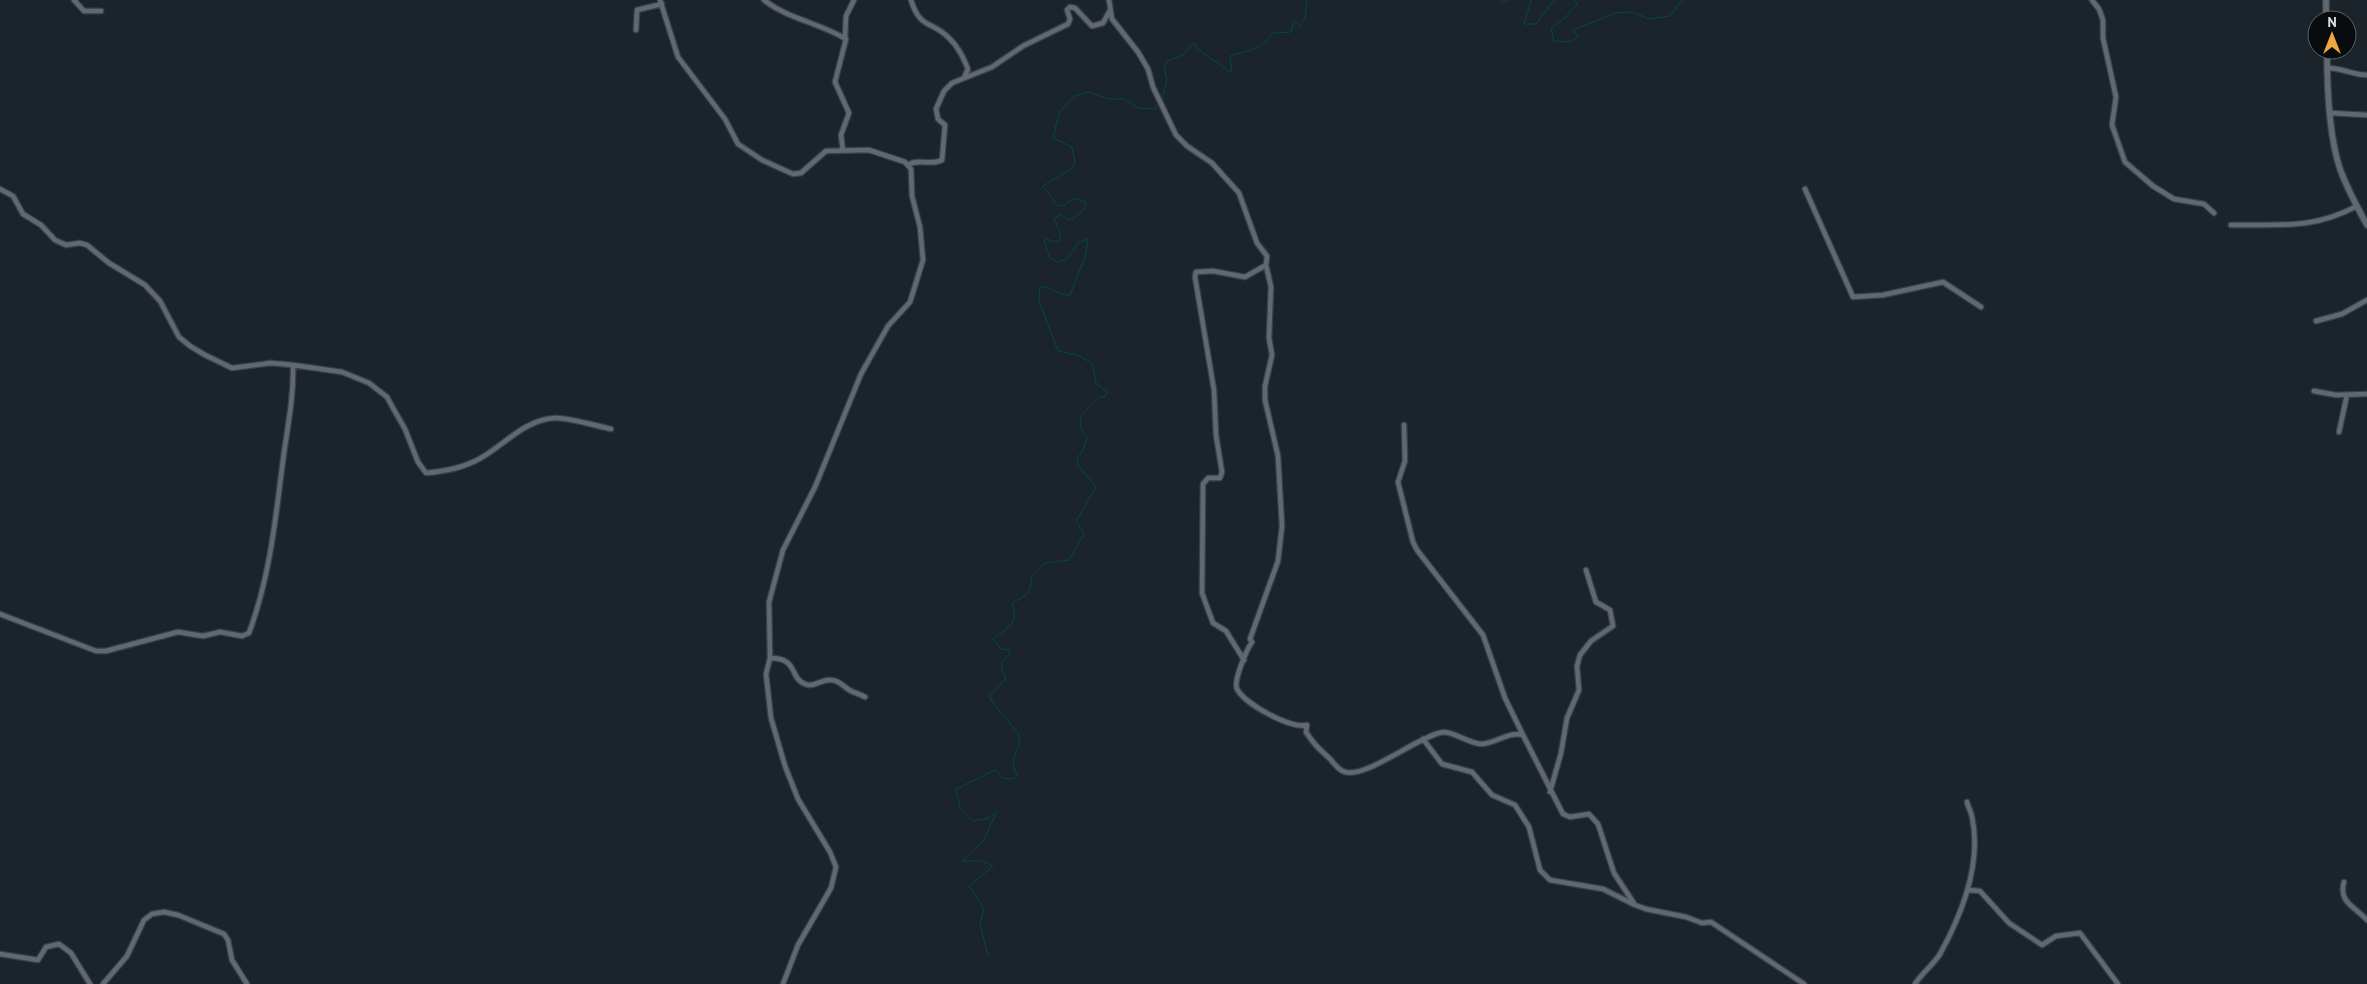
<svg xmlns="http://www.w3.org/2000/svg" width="2367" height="984" font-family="'PT Sans',sans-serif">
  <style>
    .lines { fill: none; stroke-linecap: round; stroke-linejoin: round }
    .stream { stroke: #004b3b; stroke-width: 1 }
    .minor-casing { stroke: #3a4045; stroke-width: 7 }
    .tertiary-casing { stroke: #3a4045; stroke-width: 8 }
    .minor { stroke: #606971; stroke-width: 4.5 }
    .tertiary { stroke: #606971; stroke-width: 5.5 }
  </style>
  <rect width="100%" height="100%" fill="#1b242a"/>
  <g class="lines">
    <path class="stream" d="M1502,0L1503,2L1509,0
      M1531,0L1524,24H1536L1554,0
      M1574,0L1577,4L1564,19L1551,28L1554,41L1569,42L1578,37L1573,30L1615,13L1632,12L1649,19L1670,16L1682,0
      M1162,98L1167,80L1164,68L1168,61L1183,55L1194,43C1203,57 1215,59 1228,71H1232L1230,56C1246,51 1264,50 1272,33L1291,32L1294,21L1300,25L1305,18L1307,0
      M988,956L980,925L984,908L969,886L993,866L982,861H962L984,840L996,813L988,818L972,821L960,808L956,789L995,770L1003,778L1013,779L1017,776C1011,764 1013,756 1020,744L1018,733L992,702L990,696L1006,678L1002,670V661L1010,654V650L1001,649L993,639C1008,627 1020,624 1012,603L1025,596L1030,589L1032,575L1045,563L1069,560L1084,534L1076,521L1096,487L1078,465L1077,459L1083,450L1087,437L1081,429V416L1099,397H1105L1107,392L1096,383L1092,363L1077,355L1058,351L1039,301L1040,287C1052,286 1058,296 1070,295L1085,257L1088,239L1078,243L1067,259L1057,262L1050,258L1044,241L1047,239L1055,242L1060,241V232L1054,219L1061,214L1068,220C1078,217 1083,213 1086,203L1079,199H1072L1065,205L1058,206L1043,186L1071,169L1075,163L1072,147L1053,138L1059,113L1074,96L1089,92L1109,99H1124L1139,108L1155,109L1158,104"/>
    <g class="minor-casing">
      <path id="minor" d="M74,0L84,11H101
        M660,0L678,57L725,119L738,144L762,160L793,174L801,173L826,151L869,150L905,162L911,169L912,196L920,227L923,260L910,302L888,326L861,374L815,487L783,550L769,602L770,658L766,674L771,718L785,766L798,799L830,852L836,867L831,888L798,945L783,984
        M764,0C788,19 820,23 846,39L835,82L849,113L841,135L843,151
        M911,0C920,29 930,20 948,37C958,46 963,57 968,69L964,78
        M1109,0L1112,19L1138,52L1148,69L1153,87L1176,135L1187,146L1212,163L1239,193L1257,243L1267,256L1266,265L1271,287L1269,338L1272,355L1265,386V400L1278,456L1282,526L1278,561L1250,639L1252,642C1247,649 1233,681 1237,689C1245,704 1290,729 1307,725L1306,732C1314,744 1318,748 1328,757C1334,762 1337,770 1345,772C1366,778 1415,739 1439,733C1452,729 1468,744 1482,744C1496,743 1510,731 1523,735L1563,814L1570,817L1589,814L1598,824L1614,873L1635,905L1646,909L1686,917L1702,923L1711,922L1804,984
        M2092,0L2099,9L2103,20V38L2116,97L2112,125L2125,162L2153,186L2174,199L2204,204L2214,213
        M636,30L637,10L662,4
        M845,38L846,16L854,0
        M2328,68C2342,68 2353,75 2367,75
        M2331,113L2367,115
        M908,165C918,158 932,166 942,160L945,125L938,119L936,109L944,91L952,83L992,67L1023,46L1068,24L1070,19L1067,10L1070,7L1075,8L1092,26L1103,23L1109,12
        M0,189L13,196L23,214L41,225L55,240L66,245L80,243L87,245L109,263L145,285L160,301L179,337L190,346L205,355L232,368L271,363L293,365L342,372L369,383L387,397L393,408L405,429L418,462L426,473C446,471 463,468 481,458C505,444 525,420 554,418C567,417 597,426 611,429
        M1805,189L1853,297L1883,295L1943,282L1981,307
        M2231,225C2280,224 2312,230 2357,206
        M2316,321L2342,314L2367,300
        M2314,391L2336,395L2367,394
        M1404,425L1405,461L1398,482L1413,542L1417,550L1483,635L1505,698L1523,735
        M2339,432L2347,395
        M0,614L96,651H106L178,632L203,636L220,632L242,636L249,633C269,579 275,524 282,468C286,434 294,400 293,365
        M770,658C799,658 789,678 805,684C815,688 820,679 831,680C840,680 843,687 851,691C855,693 860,694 865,697
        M1244,660L1226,631L1213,623L1202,593L1203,484L1208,478H1220L1222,472L1216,435L1214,390L1195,277L1196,272L1213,271L1245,277L1266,265
        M1423,739L1442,764L1472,772L1492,795L1515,805L1529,827L1540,870L1550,880L1603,889L1635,905
        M1550,792L1561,753L1567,718L1579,690L1577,666L1580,655L1591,641L1613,626L1610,610L1596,602L1586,570
        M2344,882C2338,903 2356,907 2367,920
        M1968,890L1980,891L2009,923L2042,945L2056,936L2080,933L2118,984
        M0,954L38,960L46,947L59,944L71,953L90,984
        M103,984L127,956L144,920L152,914L164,912L178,915L224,934L228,940L232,960L247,984
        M1915,984C1922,973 1933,965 1940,954C1962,914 1982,863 1972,817C1971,811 1968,807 1967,802"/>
    </g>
    <g class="tertiary-casing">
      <path id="tertiary" d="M2326,0V20
        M2327,50C2327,85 2329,136 2340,169C2347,188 2357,207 2367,225"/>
    </g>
    <use href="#minor" class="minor"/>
    <use href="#tertiary" class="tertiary"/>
  </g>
  <g transform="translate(2332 35)"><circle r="24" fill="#090c0f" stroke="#5e6265"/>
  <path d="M0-4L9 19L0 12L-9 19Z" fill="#f1a640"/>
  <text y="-8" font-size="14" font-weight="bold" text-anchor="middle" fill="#dde2e7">N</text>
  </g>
</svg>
